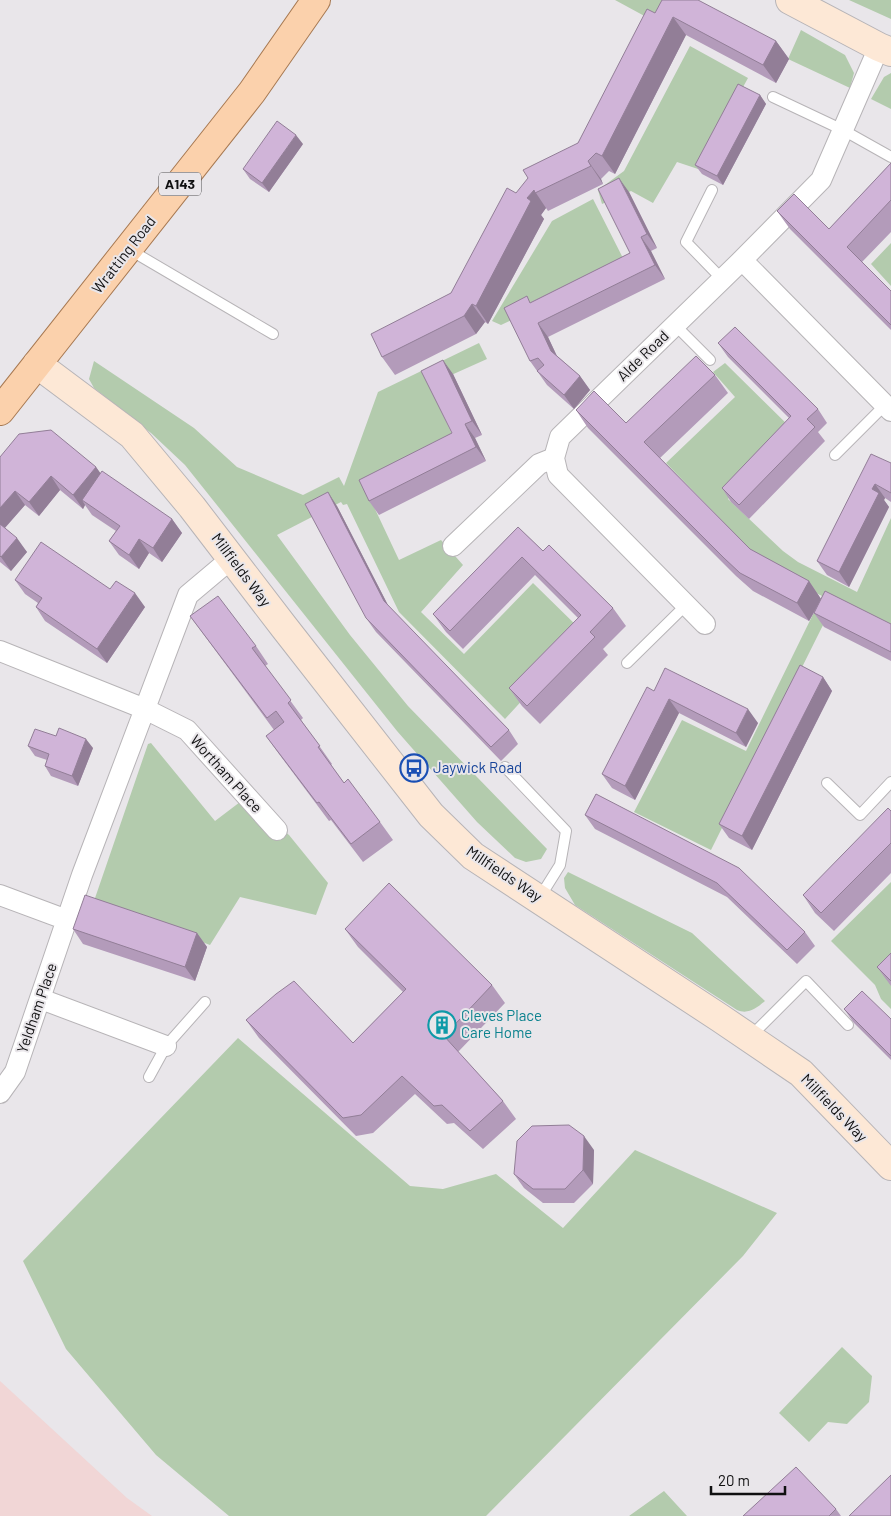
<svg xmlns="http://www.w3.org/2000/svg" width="891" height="1516" font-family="Barlow,sans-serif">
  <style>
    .commercial { fill: #f1d6d6 }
    .green { fill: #b3cbad }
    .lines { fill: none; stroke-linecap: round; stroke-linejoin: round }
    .lane-casing { stroke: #b7b4b7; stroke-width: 12 }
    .street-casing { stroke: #b7b4b7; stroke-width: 22 }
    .secondary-casing { stroke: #b7b4b7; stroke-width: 30 }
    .primary-casing { stroke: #a77952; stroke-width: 30 }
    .lane { stroke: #fff; stroke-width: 10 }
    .street { stroke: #fff; stroke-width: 20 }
    .secondary { stroke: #fde8d6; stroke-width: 28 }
    .primary { stroke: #fbd1ac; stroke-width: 28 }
    .wall { fill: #b39bba }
    .shaded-wall { fill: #927e97 }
    .building { fill: #d0b4d8; stroke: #927e97 }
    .labels { text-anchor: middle; stroke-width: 4; stroke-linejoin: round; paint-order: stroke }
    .shield { fill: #e9e6ea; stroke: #515052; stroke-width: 1 }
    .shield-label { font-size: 14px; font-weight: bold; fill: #101011 }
    .street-label { font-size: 15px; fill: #101011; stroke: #e9e6ea }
    .transit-label { font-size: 15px; fill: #164399; stroke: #e9e6ea; text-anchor: start }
    .culture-label { font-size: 15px; fill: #0d838f; stroke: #e9e6ea; text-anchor: start }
  </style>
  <rect width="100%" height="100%" fill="#e9e6ea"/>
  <path class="commercial" d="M0,1381L127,1498L152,1516H0Z"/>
  <path class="green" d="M615,0H676L661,25Z
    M849,0H891V19Z
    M801,30L845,55L854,73L850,88L788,59Z
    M690,46L748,78L698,169L677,162L653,203L631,191L602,204L598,190L624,171Z
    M891,73V109L871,99L884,77Z
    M593,199L627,266L501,325L492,321L552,221Z
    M891,243V286L871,264Z
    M479,343L487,359L429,385L457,445L367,492L399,560L441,540L463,565L421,612L464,654L533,583L584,633L505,719L399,612L347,504L343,505L341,502L277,535L350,635L408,706L547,849L541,859L526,862L515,858L477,822L397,731L185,465L151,433L94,388L89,379L94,361L194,428L237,467L303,495L339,477L344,486L378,392Z
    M725,363L794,431L728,499L783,551L798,562L857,592L891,518V630L834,603L711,850L634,812L682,720L746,751L822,596L769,569L666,463L735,397L713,372Z
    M151,743L215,821L244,799L289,835L328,883L316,915L240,897L210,945L94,901L148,744Z
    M568,872L692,933L765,1001C757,1008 748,1015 737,1010L575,905L565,888L564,878Z
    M891,882V1009L881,999L875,985L831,941Z
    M238,1038L410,1186L443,1189L496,1174L563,1228L635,1150L777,1213L743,1256L486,1516H229L156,1455L66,1349L23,1261Z
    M842,1347L872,1376L869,1402L847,1424L828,1422L809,1442L779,1413Z
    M664,1491L687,1516H629Z"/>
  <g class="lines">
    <g class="lane-casing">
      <path id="lane" d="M773,97L843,130L891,157
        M712,190L686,242L722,279
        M130,250L273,334
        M675,325L710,360
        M835,455L885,405
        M627,663L686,605
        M505,767L566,831L560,865L540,897
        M827,783L860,815L891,782
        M750,1037L806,981L848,1025
        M149,1077L166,1046L205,1002"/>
    </g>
    <g class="street-casing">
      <path id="street" d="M742,260L891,411
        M554,458L558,475L705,624
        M453,546L539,464L554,458L560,437L742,260L821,180L879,47
        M0,651L145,709L187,730L277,830
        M0,895L67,920
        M41,999L166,1046
        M0,1093L15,1072L82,875L188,595L232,558"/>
    </g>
    <g class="secondary-casing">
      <path id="secondary" d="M790,0L879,47L891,52
        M37,364L132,435L192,507L284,627L431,815L473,856L720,1018L801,1073L891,1166"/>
    </g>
    <g class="primary-casing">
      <path id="primary" d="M0,411L252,92L316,0"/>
    </g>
    <use href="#lane" class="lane"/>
    <use href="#street" class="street"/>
    <use href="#secondary" class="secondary"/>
    <use href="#primary" class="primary"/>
  </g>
  <path class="wall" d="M655,13L776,41L789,59L776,83L686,35L615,174L609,171L601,179L603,184L548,211L546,208L541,215L544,219L488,324L485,322L476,334L395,375L382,357L451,293L516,193L578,143Z
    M760,95L766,104L723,185L702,174L695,165Z
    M303,144L269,192L250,179L243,169Z
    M891,163V232L862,262L891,291V330L790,229L777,211L829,229Z
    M629,192L657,248L651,251L665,279L548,337L557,356L580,376L590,390L574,409L547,385L530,361L531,302L630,253Z
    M718,343L818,409L827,423L818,432L825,441L749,519L731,502L722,488L789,418L728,357Z
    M453,374L482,435L475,438L486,461L379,515L369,501L452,433Z
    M715,375L728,393L660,458L750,549L809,581L821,599L891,624V661L824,627L814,613L809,621L753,591L736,576L588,428L576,410L626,423Z
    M0,457L96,467L100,473L172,519L182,533L162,562L149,553L139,569L119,555L109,541L116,531L92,515L85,505L83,509L60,490L39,516L25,505L5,528L27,552L11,571L0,562Z
    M891,463V502L885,498L884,500L889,507L849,587L827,575L817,561Z
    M337,506L389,607L509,730L518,744L501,761L376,632L366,618Z
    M518,527L543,551L613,608L626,626L603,649L608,655L540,724L522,706L509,688L578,618L535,575L463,649L446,632L433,614Z
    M15,580L110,589L145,607L107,663L45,621L36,607L38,603L25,594Z
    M190,616L256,646L268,664L265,666L303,718L301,720L332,764L331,765L344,783L380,822L393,840L363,862L331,820L329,821L279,754L266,736L274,730Z
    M823,677L832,691L752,850L729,838L719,824Z
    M654,691L758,723L746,747L679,713L635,800L612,788L602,774Z
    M56,736L93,748L78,786L51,776L45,766L47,760L35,756L28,746Z
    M596,794L805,932L815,946L797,964L727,897L595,829L585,815Z
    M891,811V873L834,931L815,913L803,895Z
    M73,929L197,933L207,947L195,981L83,944Z
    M345,929L492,985L505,1003L458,1052L503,1101L516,1119L483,1149L454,1123L447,1124L415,1094L373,1133L356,1136L259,1038L246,1020L353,1043L403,992L358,947Z
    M891,953V986L877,967Z
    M844,1009L891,1019V1060L854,1023Z
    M594,1150L593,1184L574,1203H543L524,1188L514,1174Z
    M836,1509L841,1516H743Z"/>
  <path class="shaded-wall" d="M673,17L686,35L615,174L602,156Z
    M776,41L789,59L776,83L763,65Z
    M760,95L766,104L723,185L717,176Z
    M296,135L303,144L269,192L262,183Z
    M588,161L601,179L603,184L591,166Z
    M619,178L629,192L657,248L647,234Z
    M534,190L546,208L541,215L544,219L488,324L476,306L527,198Z
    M641,237L651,251L665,279L655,265Z
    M472,304L485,322L476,334L464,316Z
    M538,323L548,337L561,365L551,351Z
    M443,360L453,374L482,435L472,421Z
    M580,376L590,390L574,409L564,395Z
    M465,424L475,438L486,461L476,447Z
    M96,467L106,481L82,500L85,505L83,509L73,495Z
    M51,476L60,490L39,516L29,502Z
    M875,484L885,498L884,500L889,507L849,587L839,572L872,489Z
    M15,491L25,505L2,531L0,528V508Z
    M328,492L337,506L393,615L384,601Z
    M172,519L182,533L162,562L153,548Z
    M17,538L27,552L11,571L1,557Z
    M139,539L149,553L139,569L129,555Z
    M809,581L821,599L809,621L797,603Z
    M135,593L145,607L107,663L97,649Z
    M823,677L832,691L752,850L742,836Z
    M669,699L679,713L635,800L625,786Z
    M748,709L758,723L746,747L736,733Z
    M86,739L93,748L78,786L72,776Z
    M197,933L207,947L195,981L185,967Z
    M584,1136L594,1150L593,1184L583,1170Z"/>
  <path class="building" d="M662,0H698L776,41L763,65L673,17L602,156L596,153L588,161L591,166L535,193L534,190L527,198L531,201L476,306L472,304L464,316L382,357L371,334L451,293L507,188L516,193L528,178L523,170L578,143L647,9L655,13Z
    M738,84L760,95L717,176L695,165Z
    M277,121L296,135L262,183L243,169Z
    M891,163V200L847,247L891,291V325L777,211L794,194L829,229Z
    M619,178L647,234L641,237L655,265L538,323L551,351L580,376L564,395L537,371L544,365L538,358L530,361L504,308L527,296L530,303L630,253L598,189Z
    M735,327L818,409L807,419L815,427L739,505L722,488L791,416L718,343Z
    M696,356L715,375L644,442L750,549L809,581L797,603L740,573L724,558L576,410L594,391L626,423Z
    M443,360L472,421L465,424L476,447L369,501L359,480L452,433L421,371Z
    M51,430L96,467L73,495L51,476L29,502L15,491L0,508V457L19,434Z
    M871,454L891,463V493L875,484L872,489L879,493L839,572L817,561Z
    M102,471L172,519L153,548L139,539L129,555L109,541L120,526L82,500Z
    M328,492L384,601L509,730L491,747L366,618L305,504Z
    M0,524L17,538L1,557L0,556Z
    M518,527L543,551L549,545L613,608L590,632L595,637L527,706L509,688L581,615L522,557L450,631L433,614Z
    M41,542L110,589L116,581L135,593L97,649L36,607L42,598L15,580Z
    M825,591L891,624V652L814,613Z
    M218,596L256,646L252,648L291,700L288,703L320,746L318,747L344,783L348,779L380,822L351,844L319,802L317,803L266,736L284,722L276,711L267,718L190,616Z
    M800,665L823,677L742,836L719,824Z
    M665,668L748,709L736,733L669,699L625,786L602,774L647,687L654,691Z
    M59,728L86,739L72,776L45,766L49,754L28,746L35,729L56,736Z
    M596,794L739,868L805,932L787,950L717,883L585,815Z
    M888,808L891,811V843L821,913L803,895Z
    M389,883L492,985L444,1036L503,1101L470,1131L442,1105L434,1106L402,1076L361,1115L343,1118L246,1020L276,994L294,981L353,1043L406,989L345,929Z
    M85,895L197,933L185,967L73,929Z
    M891,953V981L877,967Z
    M862,991L891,1019V1056L844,1009Z
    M569,1125L584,1136L583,1170L565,1189H533L514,1174L517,1141L532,1126Z
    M796,1467L836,1509L829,1516H743Z
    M891,1475V1516H849Z"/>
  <defs>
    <g id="bus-ring" transform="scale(1.4375)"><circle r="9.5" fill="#e9e6ea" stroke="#1a4fb4" stroke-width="1.5"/><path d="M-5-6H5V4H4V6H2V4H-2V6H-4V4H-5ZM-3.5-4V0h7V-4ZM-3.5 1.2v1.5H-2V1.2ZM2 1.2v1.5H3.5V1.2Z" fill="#1a4fb4"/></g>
    <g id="building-ring" transform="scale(1.4375)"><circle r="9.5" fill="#e9e6ea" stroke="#0f9aa8" stroke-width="1.5"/><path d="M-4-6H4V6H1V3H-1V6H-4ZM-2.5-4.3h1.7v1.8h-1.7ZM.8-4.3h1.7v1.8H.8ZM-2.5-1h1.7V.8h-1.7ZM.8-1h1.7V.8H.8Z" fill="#0f9aa8"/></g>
  </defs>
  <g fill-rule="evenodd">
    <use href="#bus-ring" x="414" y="768"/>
    <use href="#building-ring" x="442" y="1025"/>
  </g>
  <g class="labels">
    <rect class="shield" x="159" y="172.5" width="42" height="23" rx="4"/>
    <g class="shield-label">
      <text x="180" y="189">A143</text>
    </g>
    <g class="street-label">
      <text transform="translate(124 255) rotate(-52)" y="5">Wratting Road</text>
      <text transform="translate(643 356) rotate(-44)" y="5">Alde Road</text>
      <text transform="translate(241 570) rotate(53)" y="5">Millfields Way</text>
      <text transform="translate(226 774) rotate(48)" y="5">Wortham Place</text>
      <text transform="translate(504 874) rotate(34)" y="5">Millfields Way</text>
      <text transform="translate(37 1008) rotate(-71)" y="5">Yeldham Place</text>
      <text transform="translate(834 1108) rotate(46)" y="5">Millfields Way</text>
    </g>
    <g class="transit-label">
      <text x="433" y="773">Jaywick Road</text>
    </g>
    <g class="culture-label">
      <text x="461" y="1021">Cleves Place<tspan x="461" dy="17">Care Home</tspan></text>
    </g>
  </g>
  <path d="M711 1486v8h74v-8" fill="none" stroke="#101011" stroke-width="2.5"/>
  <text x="718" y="1486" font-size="15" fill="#101011" stroke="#e9e6ea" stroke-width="4" paint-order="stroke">20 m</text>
</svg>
